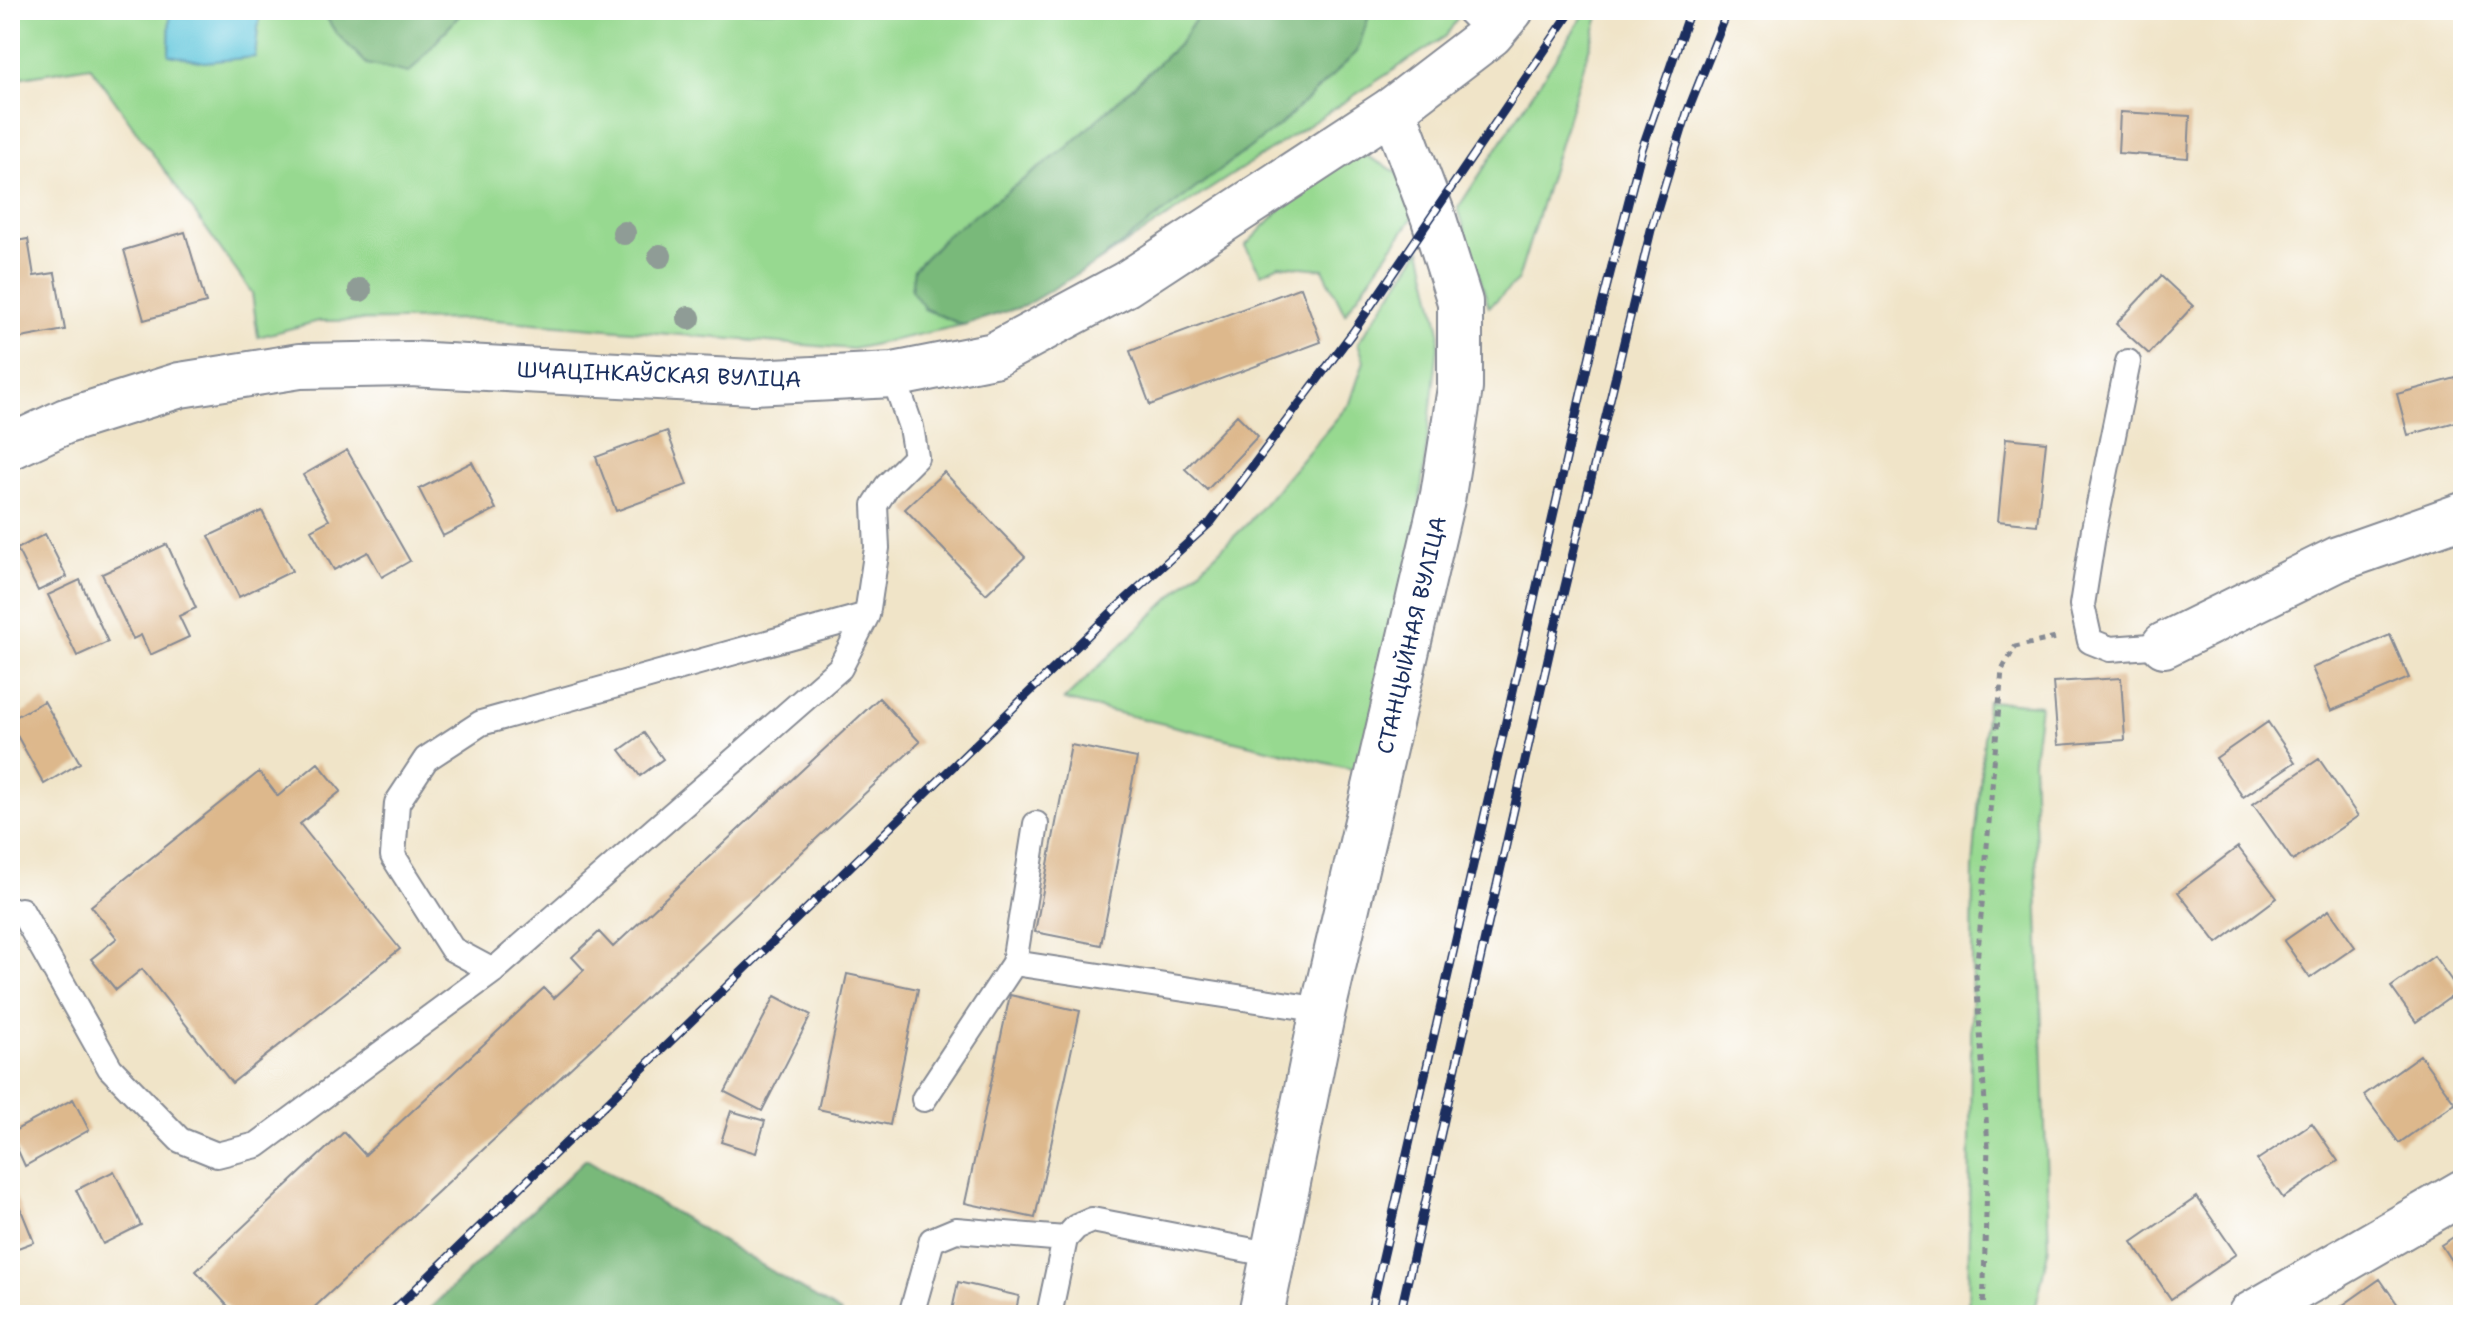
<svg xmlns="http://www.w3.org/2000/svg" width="2473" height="1325" font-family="'Shantell Sans',sans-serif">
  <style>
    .green { fill: #97d990; stroke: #598477; stroke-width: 2 }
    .forest { fill: #79b97a; stroke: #4a746c; stroke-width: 2 }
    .water { fill: #5ec6db; stroke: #3c7a9c; stroke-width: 2 }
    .building { fill: #ddb88c }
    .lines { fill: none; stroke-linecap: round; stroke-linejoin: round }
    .service-casing { stroke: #868a93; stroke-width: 28 }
    .minor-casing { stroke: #868a93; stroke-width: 48 }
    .tertiary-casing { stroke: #868a93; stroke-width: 48 }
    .path { stroke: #868a93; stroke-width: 5; stroke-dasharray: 6 6; stroke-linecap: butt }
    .service { stroke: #fff; stroke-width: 24 }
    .minor { stroke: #fff; stroke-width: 44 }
    .tertiary { stroke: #fff; stroke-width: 44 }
    .rail-casing { stroke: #1b2f5e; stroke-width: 9 }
    .rail { stroke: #fff; stroke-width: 6; stroke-dasharray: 18; stroke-linecap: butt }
    .tree { fill: #8f9c96 }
    .labels { text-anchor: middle; stroke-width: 6; stroke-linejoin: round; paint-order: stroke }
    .street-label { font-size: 22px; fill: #1b2f5e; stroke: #fff }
  </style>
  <rect width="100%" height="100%" fill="#fff"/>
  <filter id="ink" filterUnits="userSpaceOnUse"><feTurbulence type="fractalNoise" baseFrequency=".0125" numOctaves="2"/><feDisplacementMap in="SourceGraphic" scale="16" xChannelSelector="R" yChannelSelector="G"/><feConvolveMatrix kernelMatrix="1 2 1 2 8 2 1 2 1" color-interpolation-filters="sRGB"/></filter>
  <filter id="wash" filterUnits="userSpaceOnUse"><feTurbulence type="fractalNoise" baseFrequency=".006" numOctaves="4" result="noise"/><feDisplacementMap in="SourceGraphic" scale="32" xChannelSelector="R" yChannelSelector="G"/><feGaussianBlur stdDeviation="1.8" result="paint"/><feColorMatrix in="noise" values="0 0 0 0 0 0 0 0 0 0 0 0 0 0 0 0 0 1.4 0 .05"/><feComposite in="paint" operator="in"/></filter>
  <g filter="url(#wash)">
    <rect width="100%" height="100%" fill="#f0e4c8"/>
    <path class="green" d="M10,10H170L169,55L255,57L260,10H322L336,33L408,73L464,10H1202L1179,44L1068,147L946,236L924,309L963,325L853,349L484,319L319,321L258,337L252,293L90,66L10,79Z
      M1370,10H1445L1457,19L1446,36L1096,263L1280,125L1357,52Z
      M1587,10H1601L1518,280L1489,307L1458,208Z
      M1361,153L1404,176L1413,217L1345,314L1323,269L1279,265L1261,274L1245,246L1307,182Z
      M1421,249L1440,331L1417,526L1360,771L1064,700L1248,523L1350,403L1364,361L1358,343Z
      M1987,701L2040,705L2033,760L2049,1247L2034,1315H1968L1973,868Z"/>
    <path class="forest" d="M322,10H464L409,73L367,64L336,33Z
      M1202,10H1370V13L1357,52L1280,125L1096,263L1024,306L963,325L925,309L911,290L914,269L946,236L1068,147L1179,44Z
      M586,1159L841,1313V1315H423Z"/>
    <path class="water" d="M170,10H260L255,57L204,62L169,55Z"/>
    <g id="blocks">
      <path class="building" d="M2120,112L2190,116L2188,158L2118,153Z
        M185,232L206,303L144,320L124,250Z
        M28,239L34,276L55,273L65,330L10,340V242Z
        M2161,276L2193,306L2149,354L2116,324Z
        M1301,287L1321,342L1150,405L1130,351Z
        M2463,376V420L2408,435L2397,394Z
        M1237,415L1258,436L1207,490L1185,469Z
        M667,431L687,485L616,511L596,457Z
        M2006,438L2046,442L2037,525L1998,521Z
        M347,450L410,561L382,577L368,552L334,570L311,530L329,520L303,475Z
        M472,462L496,509L443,536L419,489Z
        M944,472L1025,557L986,594L905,509Z
        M262,511L292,571L239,597L209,536Z
        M45,534L67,577L38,591L17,549Z
        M167,544L196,608L179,616L189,637L150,655L141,635L133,639L102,574Z
        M80,580L108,642L77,656L48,595Z
        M2390,635L2409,678L2331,711L2312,668Z
        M2121,678L2125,740L2058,745L2053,682Z
        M879,698L920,742L306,1315H236L196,1271L344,1132L365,1155L544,988L554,998L584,970L572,957L599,932L613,947Z
        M44,701L80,763L44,784L10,723V720Z
        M2268,722L2295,762L2243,797L2216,758Z
        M644,733L663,759L640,776L620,750Z
        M1071,745L1137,758L1101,945L1035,932Z
        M2319,759L2358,816L2293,861L2253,804Z
        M318,763L341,791L300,824L400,949L232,1083L142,969L116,990L91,959L117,938L91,906L259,772L278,796Z
        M2238,847L2277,898L2217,943L2178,892Z
        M2329,910L2355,947L2310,978L2284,941Z
        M2434,956L2459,991L2416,1022L2391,987Z
        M847,974L918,989L890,1125L818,1109Z
        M1010,995L1080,1011L1035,1218L965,1203Z
        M775,996L811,1015L762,1111L725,1092Z
        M2420,1055L2455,1103L2399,1143L2364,1095Z
        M73,1099L89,1130L25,1166L10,1133Z
        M731,1111L765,1121L756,1153L721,1142Z
        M2312,1123L2338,1161L2283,1198L2257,1160Z
        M114,1171L141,1225L103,1244L76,1190Z
        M10,1183L34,1242L10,1251Z
        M2197,1197L2236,1254L2171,1299L2132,1242Z
        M2463,1231V1279L2441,1245Z
        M2380,1279L2405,1315H2329Z
        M958,1282L1019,1296L1015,1315H951Z"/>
    </g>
  </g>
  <g filter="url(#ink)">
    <use href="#blocks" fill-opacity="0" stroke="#868a93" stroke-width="2"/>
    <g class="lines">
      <g class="service-casing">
        <path id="service" d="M1467,10L1491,34
          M2128,362L2094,529L2082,605L2090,641L2110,649L2164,645
          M21,910L110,1068L180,1140L217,1155L257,1145L493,971L840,668L867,615L877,548L875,505L887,486L916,457L911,427L893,375
          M1014,963L1036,824
          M493,971L452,949L393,856L397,803L426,759L481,723L867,615
          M924,1099L1014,963L1323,1010
          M911,1315L932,1240L956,1230L1065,1239L1076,1227L1092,1220L1274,1255
          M1049,1315L1065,1239"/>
      </g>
      <g class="minor-casing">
        <path id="minor" d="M2164,645L2338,559L2463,515
          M1261,1315L1323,1010L1443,495L1460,388V302L1433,216L1393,109
          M2250,1315L2463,1192"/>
      </g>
      <g class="tertiary-casing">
        <path id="tertiary" d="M10,447L66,421L180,385L300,366L410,364L753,382L893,375L994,355L1126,284L1393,109L1491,34L1511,10"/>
      </g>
      <path class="path" d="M1983,1315L1988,1146L1976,975L2002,670L2015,647L2056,638"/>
      <use href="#service" class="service"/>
      <use href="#minor" class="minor"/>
      <use href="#tertiary" class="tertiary"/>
      <g class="rail-casing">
        <path id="rail" d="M389,1315L1115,609L1211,522L1353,332L1572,10
          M1370,1315L1597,324L1642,149L1690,10
          M1400,1315L1554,632L1651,230L1687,113L1728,10"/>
      </g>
      <use href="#rail" class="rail"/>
    </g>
    <g class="tree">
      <circle cx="624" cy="233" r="12"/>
      <circle cx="660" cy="256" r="12"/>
      <circle cx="360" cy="290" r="12"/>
      <circle cx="689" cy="318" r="12"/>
    </g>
  </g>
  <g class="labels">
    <g class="street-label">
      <text transform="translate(659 374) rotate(2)" y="8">ШЧАЦІНКАЎСКАЯ ВУЛІЦА</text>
      <text transform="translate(1411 635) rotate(-77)" y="8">СТАНЦЫЙНАЯ ВУЛІЦА</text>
    </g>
  </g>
  <rect width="2473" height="1325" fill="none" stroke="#fff" stroke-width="40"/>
</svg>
